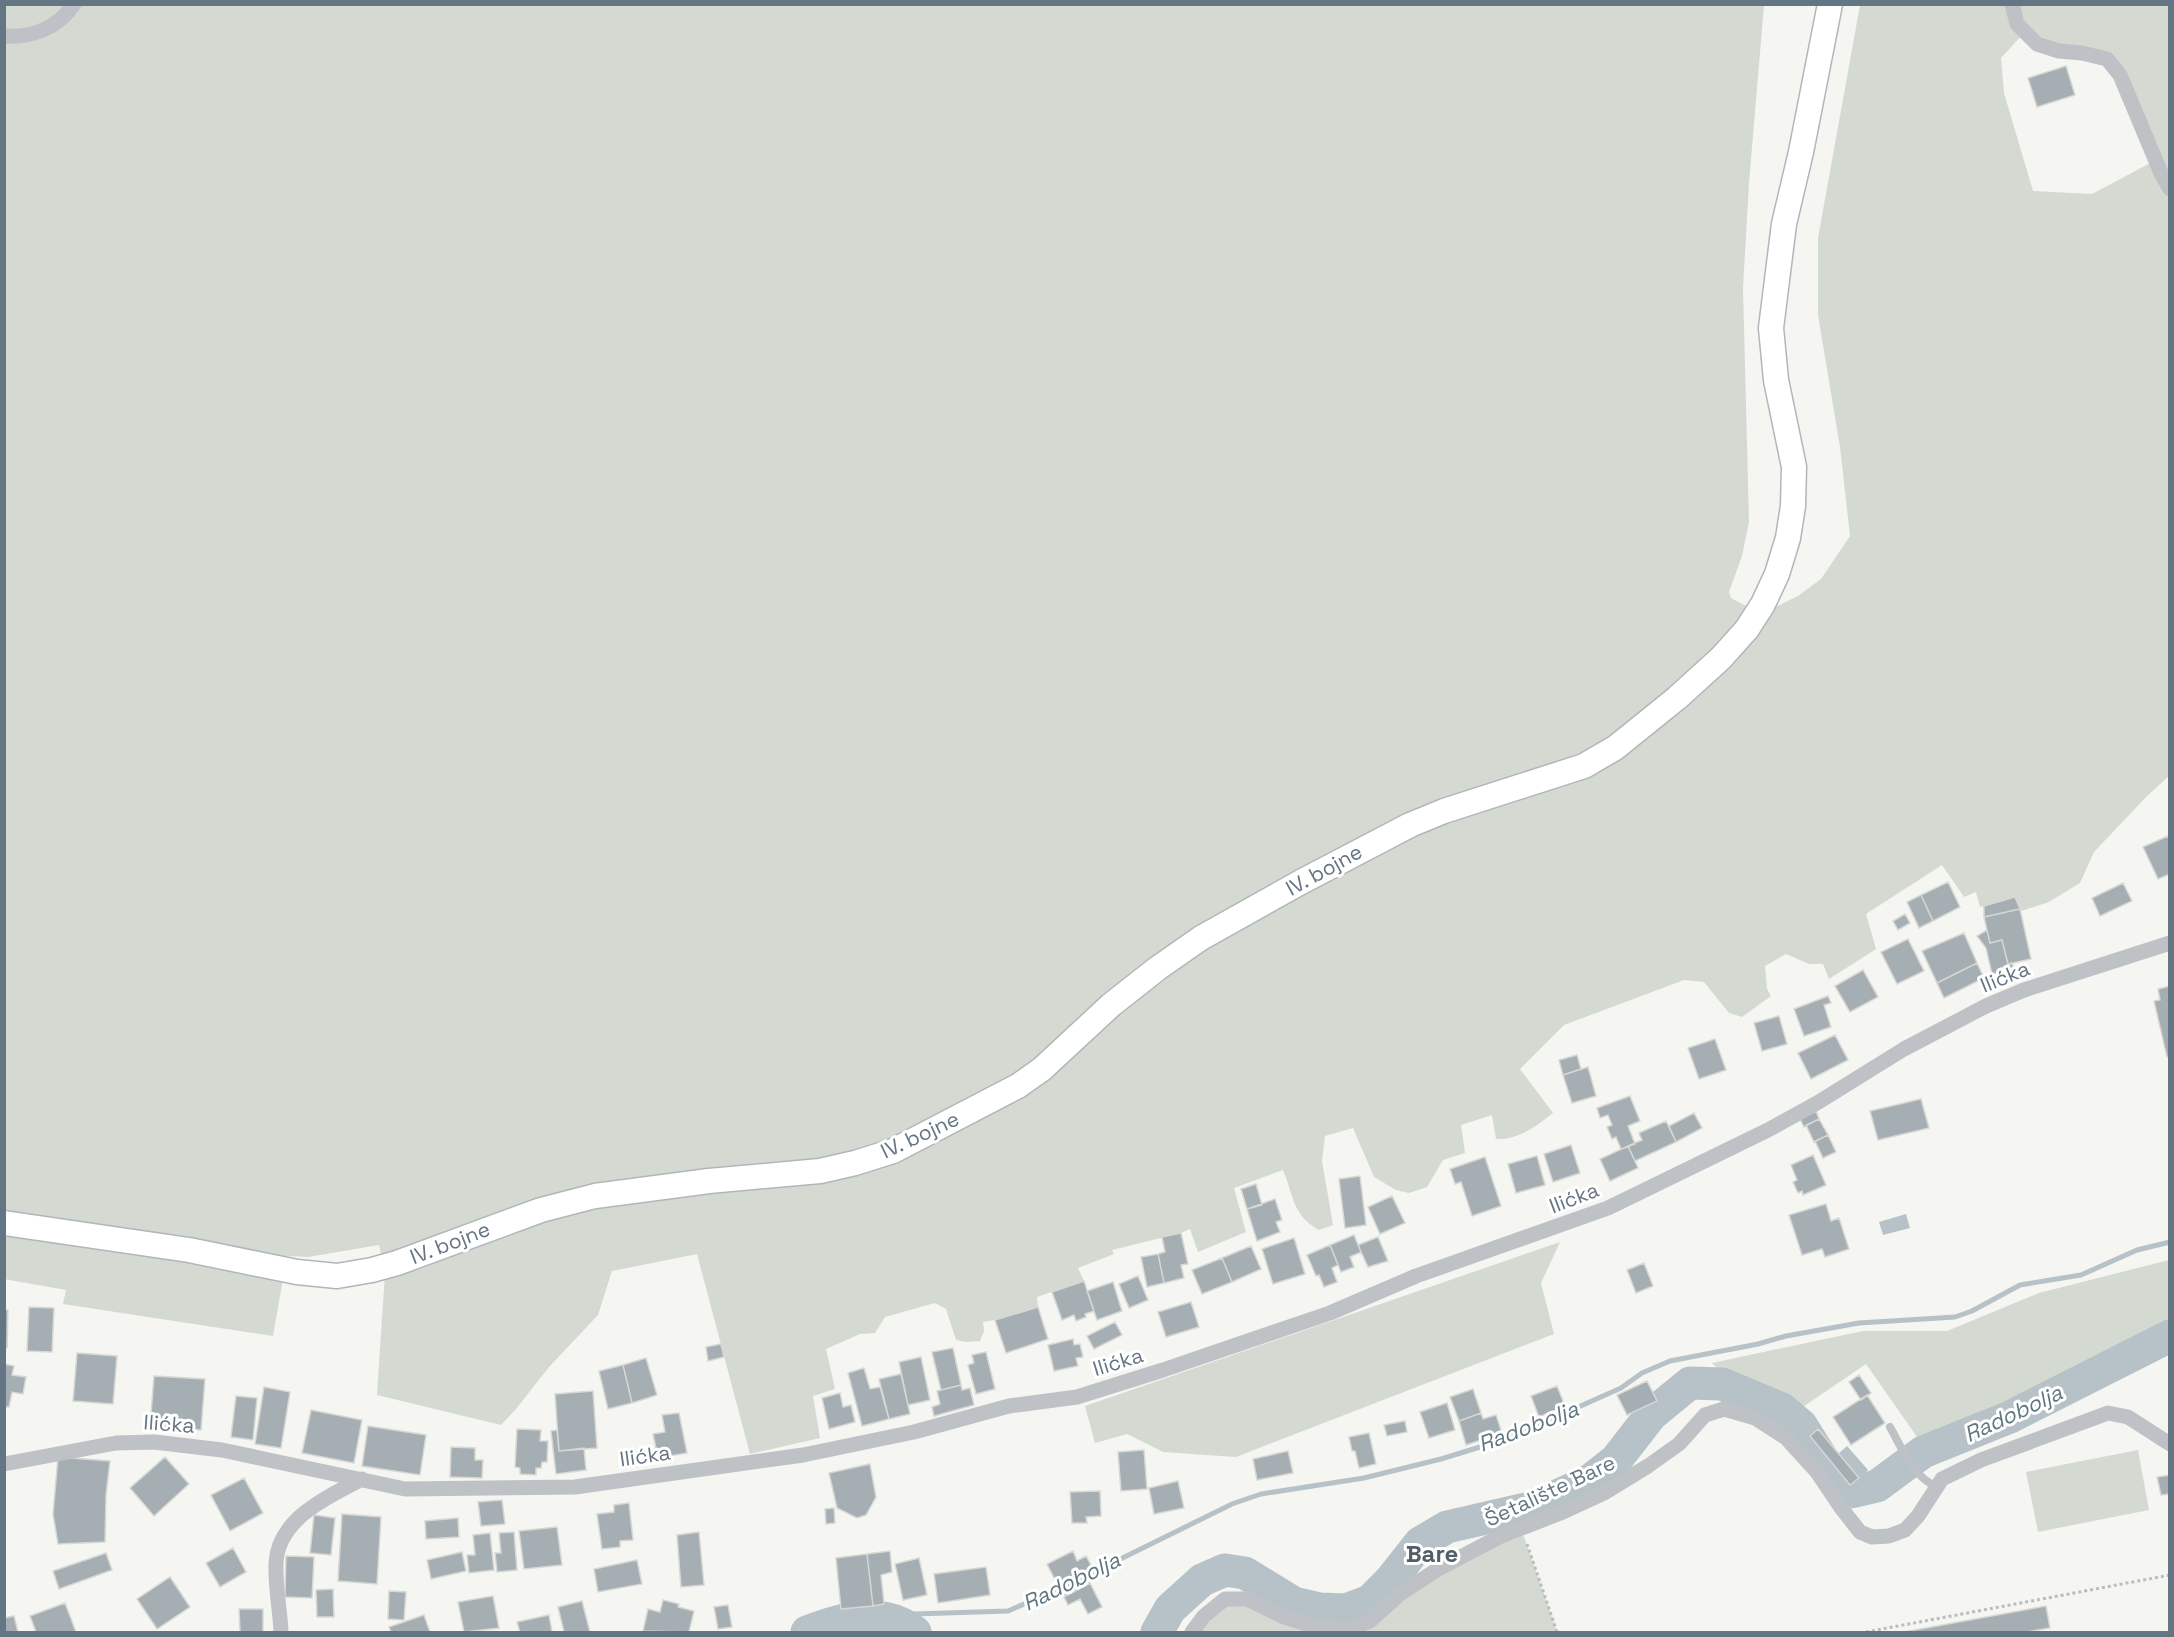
<svg xmlns="http://www.w3.org/2000/svg" width="2174" height="1637" font-family="'Space Grotesk',sans-serif">
  <style>
    .green { fill: #d4dad1; fill-rule: evenodd }
    .water { fill: #b6c2c7 }
    .lines { fill: none; stroke-linecap: round; stroke-linejoin: round }
    .stream { stroke: #b6c2c7; stroke-width: 5 }
    .river { stroke: #b6c2c7; stroke-width: 33 }
    .building { fill: #a5aeb3; stroke: #d7d7d4; stroke-width: 1.5 }
    .primary-casing { stroke: #b1b6ba; stroke-width: 27 }
    .path { stroke: #babcbf; stroke-width: 3; stroke-dasharray: 3 3; stroke-linecap: butt }
    .lane { stroke: #bec2c6; stroke-width: 8 }
    .street { stroke: #bec2c6; stroke-width: 15 }
    .primary { stroke: #fff; stroke-width: 24 }
    .labels { text-anchor: middle; stroke-width: 6; stroke-linejoin: round; paint-order: stroke }
    .street-label { font-size: 21px; fill: #647583; stroke: #fff }
    .water-label { font-size: 22px; font-style: italic; fill: #5f7780; stroke: #fff }
    .quarter-label { font-size: 24px; font-weight: bold; fill: #525e68; stroke: #fff }
  </style>
  <rect width="100%" height="100%" fill="#f5f5f1"/>
  <path class="green" d="M4,5H1764L1749,183L1743,288L1749,522L1742,556L1729,592L1731,598L1761,614L1798,596L1821,579L1850,536L1840,447L1818,315V238L1860,5H2169V776L2147,796L2094,852L2080,883L2049,902L2021,911L2015,897L1980,907L1976,892L1964,897L1942,865L1866,914L1876,949L1829,979L1823,964H1809L1786,954L1765,966L1767,989L1771,996L1742,1017L1729,1013L1704,982L1684,980L1564,1025L1520,1069L1553,1113C1537,1126 1518,1140 1496,1139L1492,1115L1461,1125L1465,1153L1443,1160L1427,1187L1409,1193L1396,1190L1374,1177L1353,1128L1325,1136L1322,1161L1333,1225L1319,1230C1292,1215 1294,1196 1283,1170L1234,1188L1246,1232L1198,1252L1190,1229L1181,1233L1112,1250L1114,1254L1078,1268L1084,1281L1037,1297L1038,1307L995,1320L983,1322L984,1331L980,1341L966,1342L956,1340L946,1309L935,1303L885,1317L875,1333L860,1334L826,1349L835,1389L813,1396L820,1438L750,1454L697,1254L612,1271L598,1315L549,1367L516,1409L501,1425L377,1395L385,1273L379,1245L308,1257L287,1256L273,1336L63,1304L66,1290L4,1279ZM2025,32L2107,59L2156,160L2092,194L2033,191L2004,93L2001,58Z
    M1560,1242L1541,1283L1554,1334L1236,1457L1163,1452L1127,1434L1095,1443L1085,1406Z
    M2169,1260V1326L1922,1444L1866,1364L1797,1411L1729,1380L1712,1363L1863,1331H1947L2039,1293Z
    M2138,1450L2149,1510L2038,1532L2026,1472Z
    M1521,1528L1557,1632H1192L1225,1599L1349,1629L1400,1594Z"/>
  <path class="water" d="M1906,1214L1910,1228L1883,1235L1879,1222Z
    M1847,1446L1868,1470L1859,1478L1838,1454Z"/>
  <g class="lines">
    <path class="stream" d="M1082,1578L1232,1504L1261,1494L1364,1478L1441,1459L1509,1438L1621,1388L1642,1373L1670,1361L1758,1344L1786,1336L1859,1323L1955,1317L1972,1311L2020,1285L2081,1275L2137,1250L2170,1242
      M891,1620L915,1614L1008,1611L1065,1586"/>
    <path class="river" d="M807,1632C844,1618 881,1606 915,1632
      M1157,1632L1170,1609L1202,1580L1225,1570L1245,1573L1294,1603L1320,1609L1346,1610L1370,1601L1390,1581L1420,1543L1447,1527L1530,1508L1588,1482L1616,1460L1651,1415L1690,1383L1722,1384L1782,1409L1801,1425L1837,1482L1851,1492L1877,1486L1923,1452L2010,1417L2170,1336"/>
  </g>
  <path class="building" d="M2066,66L2075,95L2037,107L2028,78Z
    M2168,836L2170,840V874L2158,879L2143,847Z
    M1948,882L1960,907L1933,921L1921,895Z
    M2123,883L2132,901L2100,916L2092,898Z
    M1921,895L1933,921L1919,928L1907,902Z
    M2015,897L2020,909L1984,917V906Z
    M2020,909L2031,959L2008,964L2002,940L1990,943L1984,917Z
    M1905,914L1910,923L1898,930L1893,921Z
    M1987,930L1990,943L2002,940L2008,964L2012,963L2014,969L1992,974L1986,948L1977,936Z
    M1964,933L1977,963L1937,983L1922,951Z
    M1908,939L1924,971L1897,984L1881,952Z
    M1977,963L1984,978L1944,998L1937,983Z
    M1863,970L1878,997L1850,1012L1835,986Z
    M2170,986V1057H2167L2154,1001L2160,1000L2158,989Z
    M1828,996L1831,1003L1824,1005L1831,1027L1804,1036L1794,1009Z
    M1779,1016L1787,1044L1762,1051L1754,1023Z
    M1835,1035L1848,1060L1811,1079L1798,1053Z
    M1715,1039L1726,1070L1699,1079L1688,1048Z
    M1577,1055L1581,1069L1563,1075L1559,1060Z
    M1588,1067L1596,1096L1572,1103L1563,1075Z
    M1630,1096L1640,1121L1628,1126L1635,1144L1621,1149L1616,1137L1612,1139L1607,1127L1612,1125L1608,1115L1600,1118L1597,1108Z
    M1921,1099L1929,1128L1878,1140L1870,1111Z
    M1816,1111L1819,1119L1804,1127L1800,1119Z
    M1694,1113L1702,1128L1676,1142L1669,1126Z
    M1819,1119L1828,1135L1814,1142L1806,1125Z
    M1666,1121L1676,1142L1635,1161L1628,1146L1642,1140L1639,1133Z
    M1828,1135L1836,1152L1823,1158L1815,1141Z
    M1571,1145L1580,1173L1553,1182L1544,1154Z
    M1628,1146L1638,1168L1610,1181L1600,1159Z
    M1813,1155L1826,1185L1803,1195L1802,1191L1798,1193L1793,1182L1797,1180L1791,1165Z
    M1537,1156L1545,1185L1516,1193L1508,1164Z
    M1485,1157L1501,1206L1472,1216L1461,1182L1455,1184L1450,1169Z
    M1360,1176L1366,1225L1345,1228L1339,1179Z
    M1256,1184L1262,1205L1247,1209L1241,1189Z
    M1392,1196L1405,1223L1380,1234L1368,1207Z
    M1275,1199L1282,1220L1276,1222L1280,1232L1257,1241L1247,1209Z
    M1826,1204L1831,1221L1839,1218L1849,1249L1825,1257L1822,1249L1802,1255L1789,1215Z
    M1181,1233L1188,1264L1181,1265L1184,1278L1164,1283L1158,1254L1165,1252L1162,1237Z
    M1354,1235L1361,1252L1350,1257L1354,1267L1341,1272L1330,1245Z
    M1378,1237L1388,1261L1368,1267L1358,1245Z
    M1294,1238L1305,1274L1273,1284L1262,1249Z
    M1330,1245L1338,1265L1332,1268L1337,1282L1324,1287L1319,1275L1316,1276L1307,1255Z
    M1251,1246L1261,1269L1232,1282L1222,1258Z
    M1158,1254L1164,1283L1147,1287L1141,1257Z
    M1222,1258L1232,1282L1202,1294L1192,1270Z
    M1644,1263L1653,1286L1636,1293L1627,1270Z
    M1138,1276L1148,1300L1129,1308L1119,1284Z
    M1084,1281L1094,1311L1085,1314L1086,1317L1076,1321L1074,1315L1062,1320L1052,1292Z
    M1113,1282L1122,1311L1097,1320L1087,1291Z
    M1191,1302L1199,1327L1166,1337L1158,1312Z
    M29,1307L54,1308L52,1352L27,1351Z
    M1038,1307L1048,1339L1006,1353L995,1320Z
    M4,1310H8L7,1348H4Z
    M1115,1322L1122,1335L1094,1349L1087,1336Z
    M1073,1339L1074,1345L1080,1344L1083,1357L1076,1358L1078,1366L1054,1371L1048,1345Z
    M721,1344L724,1357L708,1361L706,1347Z
    M953,1348L961,1385L941,1390L932,1352Z
    M986,1352L995,1389L976,1394L968,1365L974,1363L972,1355Z
    M77,1353L117,1356L113,1404L73,1401Z
    M921,1357L930,1400L908,1405L899,1362Z
    M646,1358L657,1395L632,1403L623,1365Z
    M4,1364L14,1366L12,1375L26,1377L23,1394L12,1392L9,1407H4Z
    M623,1365L632,1403L608,1409L599,1371Z
    M864,1368L870,1389L880,1387L889,1419L862,1426L848,1373Z
    M901,1374L910,1414L889,1419L879,1379Z
    M1859,1375L1871,1393L1861,1400L1849,1382Z
    M154,1376L205,1379L201,1430L150,1427Z
    M1647,1381L1657,1401L1627,1415L1617,1395Z
    M961,1385L962,1390L970,1388L974,1405L934,1416L932,1407L940,1404L937,1391Z
    M1557,1386L1565,1406L1539,1417L1531,1396Z
    M264,1387L290,1392L281,1448L255,1444Z
    M1473,1389L1481,1413L1459,1421L1450,1397Z
    M593,1391L597,1448L559,1451L555,1394Z
    M840,1393L843,1407L851,1405L855,1422L829,1429L822,1398Z
    M1867,1395L1885,1423L1851,1445L1833,1417Z
    M236,1396L257,1398L253,1440L231,1437Z
    M1447,1403L1455,1430L1429,1438L1420,1412Z
    M311,1410L362,1420L354,1463L302,1453Z
    M679,1413L687,1453L658,1458L653,1434L665,1432L662,1415Z
    M1481,1413L1483,1419L1496,1415L1502,1433L1466,1445L1459,1421Z
    M1405,1421L1407,1432L1387,1436L1384,1425Z
    M368,1426L426,1435L420,1475L362,1466Z
    M517,1429L541,1430L540,1441H548L547,1462H542L541,1468H536V1475L520,1474V1468L515,1467Z
    M1818,1429L1859,1478L1850,1485L1810,1436Z
    M557,1430L559,1451L584,1448L586,1470L556,1474L551,1431Z
    M1369,1433L1376,1464L1359,1468L1355,1451H1352L1349,1437Z
    M451,1447L475,1448V1460H483L482,1478L450,1477Z
    M1144,1450L1147,1489L1121,1491L1118,1452Z
    M1288,1451L1293,1473L1257,1480L1253,1459Z
    M58,1457L110,1461L106,1495L105,1542L58,1544L53,1514Z
    M165,1457L189,1484L154,1516L130,1488Z
    M870,1464L876,1497L866,1515L857,1518L837,1508L829,1473Z
    M2170,1475V1494L2161,1495L2157,1477Z
    M244,1478L263,1513L230,1531L211,1495Z
    M1178,1481L1184,1508L1154,1514L1149,1488Z
    M1100,1491L1101,1516L1086,1517L1087,1523H1072L1070,1492Z
    M502,1500L505,1524L481,1526L478,1502Z
    M629,1503L633,1540L620,1541V1547L602,1549L597,1514L614,1512V1505Z
    M834,1508L835,1523L826,1524L825,1509Z
    M342,1514L381,1517L377,1584L338,1581Z
    M314,1515L335,1518L331,1555L310,1553Z
    M458,1518L459,1537L426,1539L425,1521Z
    M557,1527L562,1565L524,1569L519,1531Z
    M514,1532L517,1570L497,1572L495,1553H501L499,1533Z
    M699,1532L704,1585L681,1587L677,1535Z
    M490,1533L494,1570L469,1573L467,1555H475L473,1535Z
    M233,1548L246,1572L220,1587L206,1563Z
    M890,1551L892,1572L881,1575L884,1604L873,1606L867,1554Z
    M1073,1551L1077,1561L1086,1556L1092,1567L1084,1572L1090,1583L1064,1597L1047,1564Z
    M462,1552L466,1571L431,1579L427,1560Z
    M106,1553L112,1570L59,1589L53,1571Z
    M867,1554L873,1606L841,1609L836,1558Z
    M286,1556L314,1557L312,1598L285,1597Z
    M919,1558L927,1595L903,1600L895,1564Z
    M637,1560L642,1584L598,1592L594,1569Z
    M986,1567L990,1595L938,1603L934,1574Z
    M170,1577L190,1607L157,1629L137,1599Z
    M1090,1583L1102,1607L1088,1614L1080,1599L1068,1605L1064,1597Z
    M333,1589L334,1617H317L316,1590Z
    M389,1591L406,1592L404,1620L388,1619Z
    M493,1596L499,1628L464,1632L458,1602Z
    M663,1600L679,1604L678,1607L694,1611L689,1632L643,1631L648,1609L660,1612Z
    M582,1601L590,1632H564L558,1607Z
    M65,1603L76,1632H36L30,1616Z
    M728,1605L732,1627L718,1629L714,1607Z
    M2046,1606L2050,1628L2026,1632H1904Z
    M239,1609H263V1632H232H240Z
    M424,1615L430,1632H391L389,1627Z
    M549,1615L552,1632H520L517,1622Z
    M14,1616L18,1632H4V1618Z"/>
  <g class="lines">
    <g class="primary-casing">
      <path id="primary" d="M4,1223L189,1250L297,1272L337,1276L372,1270L397,1263L541,1210L595,1196L709,1181L820,1171L855,1163L893,1151L1018,1086L1042,1069L1111,1005L1158,968L1201,938L1301,882L1410,825L1444,811L1584,766L1615,748L1677,698L1721,658L1747,629L1763,604L1777,574L1788,538L1793,506L1794,467L1776,380L1771,328L1784,224L1801,152L1830,4"/>
    </g>
    <path class="path" d="M1527,1544L1557,1632
      M1866,1632L2170,1575"/>
    <path class="lane" d="M1890,1427C1902,1448 1913,1477 1937,1487"/>
    <path class="street" d="M2012,4L2017,24L2037,44L2059,51L2082,53L2107,59L2120,75L2161,173L2170,189
      M4,36C32,38 58,28 74,4
      M4,1464L116,1443L154,1442L222,1450L405,1489L575,1487L803,1455L914,1432L1009,1406L1077,1397L1163,1370L1330,1313L1416,1276L1608,1208L1768,1130L1817,1103L1904,1049L1986,1006L2024,990L2170,943
      M281,1632C280,1609 275,1586 276,1563C278,1519 327,1497 362,1479
      M1192,1632L1204,1616L1225,1599H1247L1284,1617L1317,1627L1349,1629L1370,1621L1400,1594L1438,1569L1501,1536L1563,1512L1604,1493L1648,1466L1679,1444L1705,1415L1724,1409L1755,1418L1786,1438L1817,1472L1842,1509L1860,1532L1872,1537L1889,1536L1905,1530L1918,1516L1942,1479L1981,1460L2108,1413L2128,1417L2170,1444"/>
    <use href="#primary" class="primary"/>
  </g>
  <g class="labels">
    <g class="street-label">
      <text transform="translate(1324 870) rotate(-29)" y="7">IV. bojne</text>
      <text transform="translate(2005 977) rotate(-22)" y="7">Ilićka</text>
      <text transform="translate(920 1135) rotate(-25)" y="7">IV. bojne</text>
      <text transform="translate(1574 1198) rotate(-21)" y="7">Ilićka</text>
      <text transform="translate(450 1243) rotate(-21)" y="7">IV. bojne</text>
      <text transform="translate(1118 1362) rotate(-17)" y="7">Ilićka</text>
      <text transform="translate(169 1424) rotate(4)" y="7">Ilićka</text>
      <text transform="translate(645 1456) rotate(-8)" y="7">Ilićka</text>
      <text transform="translate(1550 1491) rotate(-25)" y="7">Šetalište Bare</text>
    </g>
    <g class="water-label">
      <text transform="translate(2013 1413) rotate(-25)" y="8">Radobolja</text>
      <text transform="translate(1528 1426) rotate(-21)" y="8">Radobolja</text>
      <text transform="translate(1071 1581) rotate(-26)" y="8">Radobolja</text>
    </g>
    <g class="quarter-label">
      <text x="1432" y="1562">Bare</text>
    </g>
  </g>
  <rect width="2174" height="1637" fill="none" stroke="#647583" stroke-width="12"/>
</svg>
